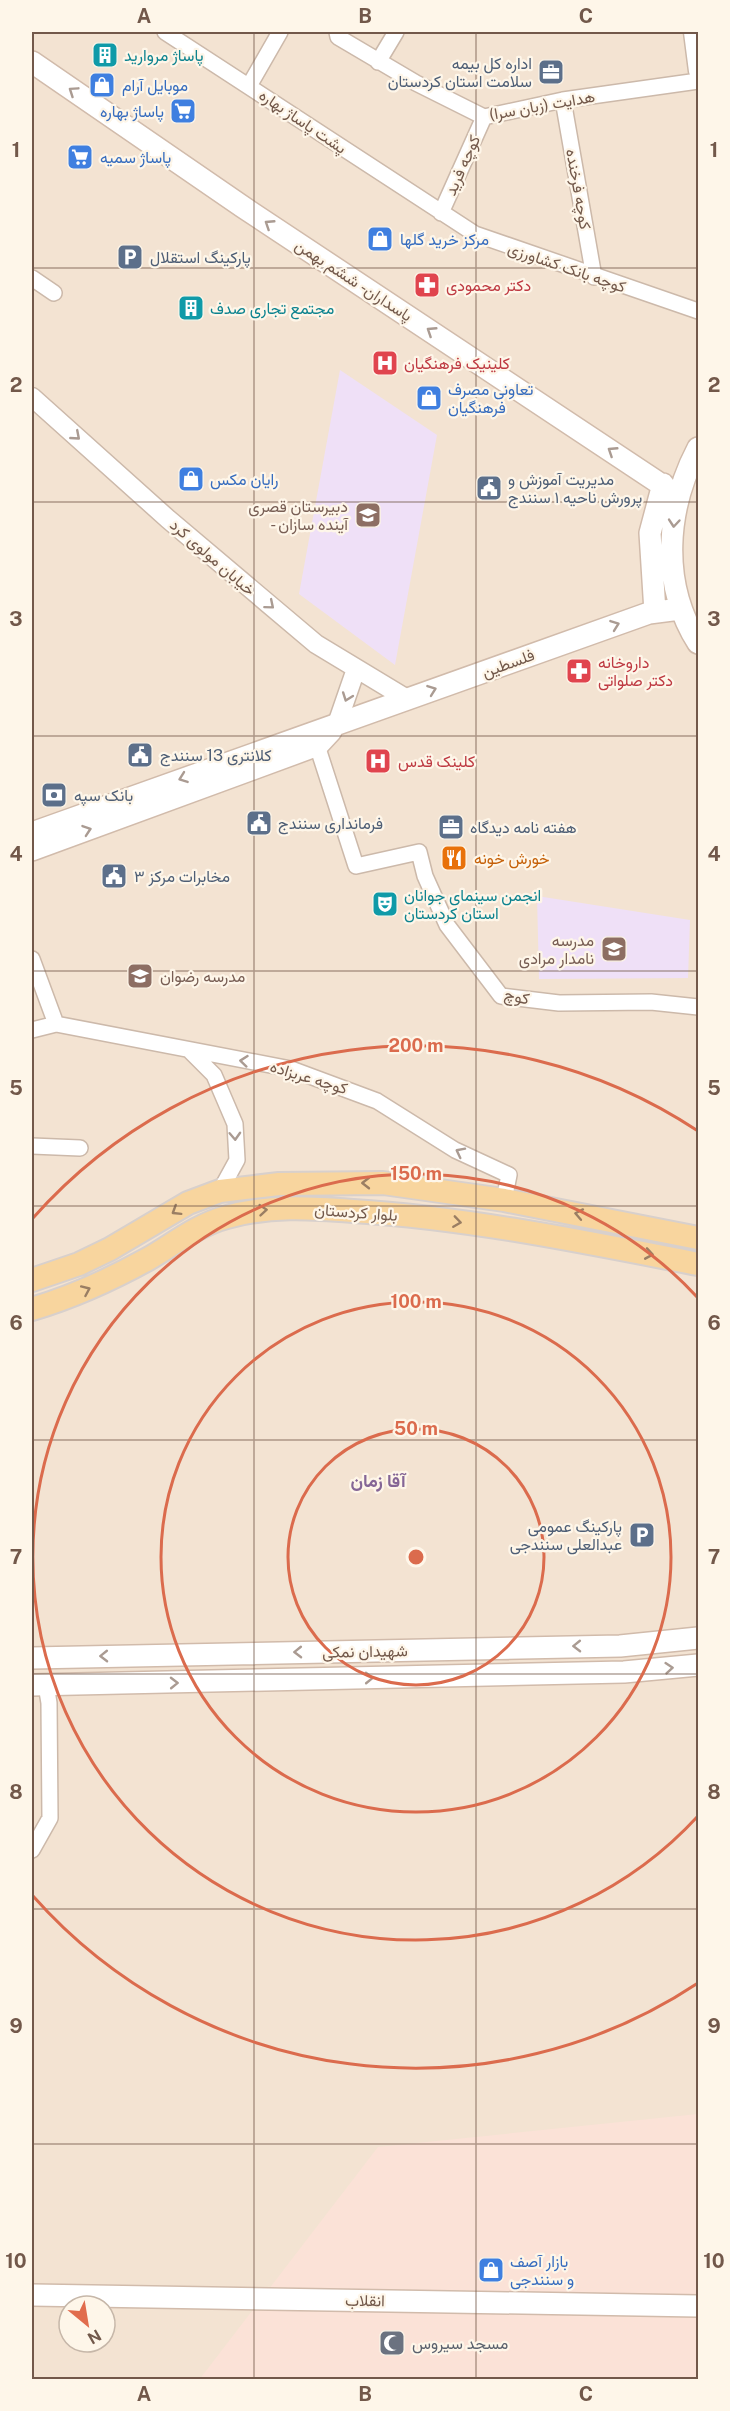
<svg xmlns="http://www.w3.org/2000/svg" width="730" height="2411" font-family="'Public Sans',Vazirmatn,sans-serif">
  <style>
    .residential { fill: #f3e3d2; fill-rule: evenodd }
    .commercial { fill: #fbe2d7 }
    .education { fill: #efe0f7 }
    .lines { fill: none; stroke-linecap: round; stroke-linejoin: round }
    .minor-casing { stroke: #ccb9aa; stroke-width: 18 }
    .tertiary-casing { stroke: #ccb9aa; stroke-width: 21 }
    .secondary-casing { stroke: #d1bbab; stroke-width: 24 }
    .primary-casing { stroke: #d8d0cc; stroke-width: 26 }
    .minor { stroke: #fff; stroke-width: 15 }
    .tertiary { stroke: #fff; stroke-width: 18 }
    .secondary { stroke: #fff; stroke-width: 21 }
    .primary { stroke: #f8d59e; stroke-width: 22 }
    .oneway { stroke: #aa9b92 }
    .oneway2 { stroke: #9a7e63 }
    .grid { fill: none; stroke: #72584a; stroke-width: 1.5; stroke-opacity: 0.55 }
    .ring { fill: none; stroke: #db6b4d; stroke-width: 3 }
    .labels { text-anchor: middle; stroke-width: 4.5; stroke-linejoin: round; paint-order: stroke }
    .culture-label { font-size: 16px; fill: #0d838f; stroke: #fef6e9; text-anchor: start }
    .service-label { font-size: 16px; fill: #4e5e75; stroke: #fef6e9; text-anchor: start }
    .shop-label { font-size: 16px; fill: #366cbe; stroke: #fef6e9; text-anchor: start }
    .street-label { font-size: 16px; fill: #72584a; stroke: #fef6e9 }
    .health-label { font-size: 16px; fill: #be3a42; stroke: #fef6e9; text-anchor: start }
    .education-label { font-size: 16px; fill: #785e54; stroke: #fef6e9; text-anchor: end }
    .food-label { font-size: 16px; fill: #c56008; stroke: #fef6e9; text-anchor: start }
    .worship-label { font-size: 16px; fill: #5b616d; stroke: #fef6e9; text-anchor: start }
    .neighbourhood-label { font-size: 18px; font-weight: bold; fill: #856696; stroke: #fef6e9 }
    .centre { fill: #db6b4d; stroke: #fef6e9; stroke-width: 3 }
    .ring-label { font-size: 18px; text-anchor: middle; font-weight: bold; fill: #db6b4d; stroke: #fef6e9; stroke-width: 4.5; stroke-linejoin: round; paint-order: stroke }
    .neatline { fill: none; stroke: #72584a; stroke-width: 2 }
    .grid-label { font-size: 20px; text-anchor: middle; font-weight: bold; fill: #72584a }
  </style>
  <rect width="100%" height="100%" fill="#fbf2e3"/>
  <path class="residential" d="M32,32H698V2379L32,2380ZM69,2306H105V2342H69Z"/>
  <path class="commercial" d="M698,2114V2379L199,2380L378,2147Z"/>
  <path class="education" d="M340,370L437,435L395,665L299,594Z
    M537,896L690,920L688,978L539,979Z"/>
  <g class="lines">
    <g class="minor-casing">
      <path id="minor" d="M165,32L475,234L698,311
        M337,32L338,37L416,83L484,117L563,100L698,81
        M378,62L396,32
        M249,86L280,32
        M563,100L594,277
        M441,213L484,117
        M32,278L54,293
        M314,736L356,866L419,852L425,876L447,925L501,996L559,1003L651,1002L698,1007
        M32,959L56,1024
        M32,1030L56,1024L291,1069L377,1101L455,1150L509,1175L504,1200
        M189,1050L214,1075L235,1124L237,1160L220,1191
        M32,1146L80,1148
        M32,1850L50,1818L49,1703L46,1685"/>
    </g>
    <g class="tertiary-casing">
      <path id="tertiary" d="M693,32L698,71
        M32,397L168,519L316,644L407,699
        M337,724L356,669"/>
    </g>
    <g class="secondary-casing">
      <path id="secondary" d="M32,62L243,207L677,495
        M698,448C666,509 660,583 698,643
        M655,612L650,533L663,484
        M32,833L649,613L680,609
        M32,850L318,745L331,731
        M32,1658L620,1646L698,1638
        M32,1685L624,1672L698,1665
        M32,2295L698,2306"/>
    </g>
    <g class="primary-casing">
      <path id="primary" d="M32,1280L79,1264L110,1249L188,1203L220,1191L279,1184L383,1183L504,1200L698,1238
        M32,1309C72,1297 110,1280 148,1259C174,1244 197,1225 227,1217C269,1205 311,1208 353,1211C469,1218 585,1242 698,1264"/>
    </g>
    <use href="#minor" class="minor"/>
    <use href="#tertiary" class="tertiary"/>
    <use href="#secondary" class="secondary"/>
    <use href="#primary" class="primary"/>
  </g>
  <defs><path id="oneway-chevron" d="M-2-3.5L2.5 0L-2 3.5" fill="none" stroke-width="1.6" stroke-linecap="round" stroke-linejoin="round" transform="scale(1.5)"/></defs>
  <g class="oneway">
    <use href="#oneway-chevron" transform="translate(73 91) rotate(-146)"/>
    <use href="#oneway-chevron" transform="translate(269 224) rotate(-147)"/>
    <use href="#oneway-chevron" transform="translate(431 331) rotate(-147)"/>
    <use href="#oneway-chevron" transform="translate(76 436) rotate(41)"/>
    <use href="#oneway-chevron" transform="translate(612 451) rotate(-147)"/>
    <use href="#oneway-chevron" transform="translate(674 523) rotate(95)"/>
    <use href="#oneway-chevron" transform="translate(270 605) rotate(40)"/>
    <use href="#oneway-chevron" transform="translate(615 625) rotate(-20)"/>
    <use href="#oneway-chevron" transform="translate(432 690) rotate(-20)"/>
    <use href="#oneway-chevron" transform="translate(347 697) rotate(110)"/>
    <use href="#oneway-chevron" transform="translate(183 778) rotate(160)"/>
    <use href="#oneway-chevron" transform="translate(87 830) rotate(-19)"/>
    <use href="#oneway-chevron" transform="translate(244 1061) rotate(-174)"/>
    <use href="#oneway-chevron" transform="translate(235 1136) rotate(87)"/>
    <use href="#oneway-chevron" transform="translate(460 1152) rotate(-153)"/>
    <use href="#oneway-chevron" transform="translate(577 1646) rotate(179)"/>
    <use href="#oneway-chevron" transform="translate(298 1652) rotate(179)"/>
    <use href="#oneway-chevron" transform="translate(104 1656) rotate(179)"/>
    <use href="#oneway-chevron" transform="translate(669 1668) rotate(-5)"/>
    <use href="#oneway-chevron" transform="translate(369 1678) rotate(-1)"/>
    <use href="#oneway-chevron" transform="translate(174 1683) rotate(-1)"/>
  </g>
  <g class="oneway2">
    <use href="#oneway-chevron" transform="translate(366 1183) rotate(180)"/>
    <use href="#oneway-chevron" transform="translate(263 1210) rotate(-5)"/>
    <use href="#oneway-chevron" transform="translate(176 1211) rotate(148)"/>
    <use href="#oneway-chevron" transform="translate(579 1214) rotate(-169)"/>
    <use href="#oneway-chevron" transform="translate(457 1222) rotate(8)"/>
    <use href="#oneway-chevron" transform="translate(649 1254) rotate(10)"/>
    <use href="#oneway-chevron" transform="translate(86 1290) rotate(-24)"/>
  </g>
  <path class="grid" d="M254,32V2380M476,32V2380M32,268H698M32,502H698M32,736H698M32,971H698M32,1206H698M32,1440H698M32,1674H698M32,1909H698M32,2144H698"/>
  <g class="ring">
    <circle cx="416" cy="1557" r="128"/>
    <circle cx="416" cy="1557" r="255"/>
    <path d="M698 1816A383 383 0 1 1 698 1298"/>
    <path d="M698 1983A511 511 0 0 1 33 1896M33 1218A511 511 0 0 1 698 1131"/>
  </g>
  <defs>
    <g id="building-square" transform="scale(1.35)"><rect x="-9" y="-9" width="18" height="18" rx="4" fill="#0f9aa8" stroke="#fef6e9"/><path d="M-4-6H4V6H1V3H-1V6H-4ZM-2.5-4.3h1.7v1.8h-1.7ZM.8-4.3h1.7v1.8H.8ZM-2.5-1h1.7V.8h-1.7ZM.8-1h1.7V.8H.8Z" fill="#fff"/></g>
    <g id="office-square" transform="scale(1.35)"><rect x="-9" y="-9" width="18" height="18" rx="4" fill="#5c6f8a" stroke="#fef6e9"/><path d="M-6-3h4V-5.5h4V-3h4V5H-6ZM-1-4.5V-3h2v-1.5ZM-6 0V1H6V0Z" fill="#fff"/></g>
    <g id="shop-square" transform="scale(1.35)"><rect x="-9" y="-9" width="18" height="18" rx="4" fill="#3f7fe0" stroke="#fef6e9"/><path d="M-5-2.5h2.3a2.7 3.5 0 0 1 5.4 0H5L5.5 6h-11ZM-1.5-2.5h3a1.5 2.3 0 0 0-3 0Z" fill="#fff"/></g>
    <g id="supermarket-square" transform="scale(1.35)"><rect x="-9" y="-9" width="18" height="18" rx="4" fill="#3f7fe0" stroke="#fef6e9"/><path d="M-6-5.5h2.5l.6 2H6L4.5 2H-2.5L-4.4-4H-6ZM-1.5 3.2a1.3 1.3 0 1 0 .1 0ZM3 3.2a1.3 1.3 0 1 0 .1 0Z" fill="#fff"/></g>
    <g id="parking-square" transform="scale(1.35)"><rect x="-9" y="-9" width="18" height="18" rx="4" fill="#5c6f8a" stroke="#fef6e9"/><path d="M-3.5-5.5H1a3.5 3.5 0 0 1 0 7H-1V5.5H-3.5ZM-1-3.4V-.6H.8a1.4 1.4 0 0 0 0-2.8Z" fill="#fff"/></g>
    <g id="pharmacy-square" transform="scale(1.35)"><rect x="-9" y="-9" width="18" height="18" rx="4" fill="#e0444e" stroke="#fef6e9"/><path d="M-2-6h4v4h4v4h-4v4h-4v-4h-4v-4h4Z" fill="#fff"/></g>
    <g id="hospital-square" transform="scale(1.35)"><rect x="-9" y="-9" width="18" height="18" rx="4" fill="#e0444e" stroke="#fef6e9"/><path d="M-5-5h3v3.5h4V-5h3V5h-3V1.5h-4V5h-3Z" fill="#fff"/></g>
    <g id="civic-square" transform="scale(1.35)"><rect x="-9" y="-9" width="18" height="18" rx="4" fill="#5c6f8a" stroke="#fef6e9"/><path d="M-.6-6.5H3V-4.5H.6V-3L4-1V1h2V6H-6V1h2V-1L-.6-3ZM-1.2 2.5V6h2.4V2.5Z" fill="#fff"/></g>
    <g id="school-square" transform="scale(1.35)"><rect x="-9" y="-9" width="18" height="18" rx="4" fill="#8d6e63" stroke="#fef6e9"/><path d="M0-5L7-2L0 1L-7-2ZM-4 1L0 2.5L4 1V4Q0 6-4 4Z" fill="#fff"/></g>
    <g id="bank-square" transform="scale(1.35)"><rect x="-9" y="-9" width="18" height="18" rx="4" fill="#5c6f8a" stroke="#fef6e9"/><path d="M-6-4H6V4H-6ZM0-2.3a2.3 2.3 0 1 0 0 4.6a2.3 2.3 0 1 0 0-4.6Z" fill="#fff"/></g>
    <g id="restaurant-square" transform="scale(1.35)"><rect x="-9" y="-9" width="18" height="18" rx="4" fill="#e8710a" stroke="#fef6e9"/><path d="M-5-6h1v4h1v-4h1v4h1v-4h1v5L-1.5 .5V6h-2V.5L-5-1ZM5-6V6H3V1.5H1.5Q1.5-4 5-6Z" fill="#fff"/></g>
    <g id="theatre-square" transform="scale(1.35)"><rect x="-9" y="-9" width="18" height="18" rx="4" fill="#0f9aa8" stroke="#fef6e9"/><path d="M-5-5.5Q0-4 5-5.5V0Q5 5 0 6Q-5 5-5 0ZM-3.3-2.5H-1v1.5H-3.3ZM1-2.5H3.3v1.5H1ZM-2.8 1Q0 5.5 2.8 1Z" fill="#fff"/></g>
    <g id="mosque-square" transform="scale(1.35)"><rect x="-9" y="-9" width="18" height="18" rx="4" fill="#6b7280" stroke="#fef6e9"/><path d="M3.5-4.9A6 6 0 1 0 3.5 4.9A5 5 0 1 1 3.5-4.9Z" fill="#fff"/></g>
  </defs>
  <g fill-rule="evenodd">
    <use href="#building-square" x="105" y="55"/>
    <use href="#office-square" x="551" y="72"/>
    <use href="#shop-square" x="102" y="85"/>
    <use href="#supermarket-square" x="183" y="111"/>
    <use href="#supermarket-square" x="80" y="157"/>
    <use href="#shop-square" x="380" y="239"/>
    <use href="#parking-square" x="130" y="257"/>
    <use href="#pharmacy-square" x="427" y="285"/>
    <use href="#building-square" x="191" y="308"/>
    <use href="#hospital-square" x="385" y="363"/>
    <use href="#shop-square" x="429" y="398"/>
    <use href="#shop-square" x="191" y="479"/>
    <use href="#civic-square" x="489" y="488"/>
    <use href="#school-square" x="368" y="515"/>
    <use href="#pharmacy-square" x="579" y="671"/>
    <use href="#civic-square" x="140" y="755"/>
    <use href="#hospital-square" x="378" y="761"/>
    <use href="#bank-square" x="54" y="795"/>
    <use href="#civic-square" x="259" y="823"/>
    <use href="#office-square" x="451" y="827"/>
    <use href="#restaurant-square" x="454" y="858"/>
    <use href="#civic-square" x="114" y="876"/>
    <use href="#theatre-square" x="385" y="904"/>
    <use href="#school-square" x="614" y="949"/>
    <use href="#school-square" x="140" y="976"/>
    <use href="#parking-square" x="642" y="1535"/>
    <use href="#shop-square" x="491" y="2270"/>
    <use href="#mosque-square" x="392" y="2343"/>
  </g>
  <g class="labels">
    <g class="culture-label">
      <text x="124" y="61">پاساژ مروارید</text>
      <text x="210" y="314">مجتمع تجاری صدف</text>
      <text x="404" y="901">انجمن سینمای جوانان<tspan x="404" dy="18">استان کردستان</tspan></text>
    </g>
    <g class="service-label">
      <text x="532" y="69" text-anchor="end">اداره کل بیمه<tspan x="532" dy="18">سلامت استان کردستان</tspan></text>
      <text x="150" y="263">پارکینگ استقلال</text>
      <text x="508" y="485">مدیریت آموزش و<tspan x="508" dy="18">پرورش ناحیه ۱ سنندج</tspan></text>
      <text x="160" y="761">کلانتری 13 سنندج</text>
      <text x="74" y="801">بانک سپه</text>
      <text x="278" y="829">فرمانداری سنندج</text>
      <text x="470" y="833">هفته نامه دیدگاه</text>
      <text x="134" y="882">مخابرات مرکز ۳</text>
      <text x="622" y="1532" text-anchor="end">پارکینگ عمومی<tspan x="622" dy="18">عبدالعلی سنندجی</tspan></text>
    </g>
    <g class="shop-label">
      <text x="122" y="91">موبایل آرام</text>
      <text x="164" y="117" text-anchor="end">پاساژ بهاره</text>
      <text x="100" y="163">پاساژ سمیه</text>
      <text x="400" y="245">مرکز خرید گلها</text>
      <text x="448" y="395">تعاونی مصرف<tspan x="448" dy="18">فرهنگیان</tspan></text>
      <text x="210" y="485">رایان مکس</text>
      <text x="510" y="2267">بازار آصف<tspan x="510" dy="18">و سنندجی</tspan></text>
    </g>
    <g class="street-label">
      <text transform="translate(542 105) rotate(-10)" y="6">هدایت (زبان سرا)</text>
      <text transform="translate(303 121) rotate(34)" y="6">پشت پاساژ بهاره</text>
      <text transform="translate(462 165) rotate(-66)" y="6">کوچه فرید</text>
      <text transform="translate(579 189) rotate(80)" y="6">کوچه فرخنده</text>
      <text transform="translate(567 267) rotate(19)" y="6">کوچه بانک کشاورزی</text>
      <text transform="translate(354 280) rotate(33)" y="6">پاسداران - ششم بهمن</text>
      <text transform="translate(213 557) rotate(41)" y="6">خیابان مولوی کرد</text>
      <text transform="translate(508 663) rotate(-20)" y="6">فلسطین</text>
      <text transform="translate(517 996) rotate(13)" y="6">کوچ</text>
      <text transform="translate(309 1077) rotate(17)" y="6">کوچه عربزاده</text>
      <text transform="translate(356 1212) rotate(4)" y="6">بلوار کردستان</text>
      <text transform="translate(365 1651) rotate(-1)" y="6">شهیدان نمکی</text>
      <text transform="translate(365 2300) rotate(1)" y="6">انقلاب</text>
    </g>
    <g class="health-label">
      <text x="446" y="291">دکتر محمودی</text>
      <text x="404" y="369">کلینیک فرهنگیان</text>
      <text x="598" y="668">داروخانه<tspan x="598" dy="18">دکتر صلواتی</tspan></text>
      <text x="398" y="767">کلینک قدس</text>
    </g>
    <g class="education-label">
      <text x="348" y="512">دبیرستان قصری<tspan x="348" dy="18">- آینده سازان</tspan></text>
      <text x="594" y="946">مدرسه<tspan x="594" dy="18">نامدار مرادی</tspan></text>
      <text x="160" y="982" text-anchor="start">مدرسه رضوان</text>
    </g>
    <g class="food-label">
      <text x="474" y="864">خورش خونه</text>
    </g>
    <g class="worship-label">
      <text x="412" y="2349">مسجد سیروس</text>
    </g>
    <g class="neighbourhood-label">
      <text x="378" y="1487">آقا زمان</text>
    </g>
  </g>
  <circle cx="416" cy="1557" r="9" class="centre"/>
  <g class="ring-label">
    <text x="416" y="1052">200 m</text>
    <text x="416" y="1180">150 m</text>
    <text x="416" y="1308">100 m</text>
    <text x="416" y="1435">50 m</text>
  </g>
  <rect width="730" height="2411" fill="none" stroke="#fef6e9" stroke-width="66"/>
  <g transform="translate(87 2324) rotate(150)"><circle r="28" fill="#fef6e9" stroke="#c6b7a9" stroke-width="1.5"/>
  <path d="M0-4.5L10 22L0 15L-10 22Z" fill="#e16c4d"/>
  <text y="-9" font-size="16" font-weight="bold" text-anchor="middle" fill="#72584a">N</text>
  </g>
  <rect x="33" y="33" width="664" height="2345" class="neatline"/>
  <g class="grid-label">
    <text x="144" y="23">A</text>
    <text x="365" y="23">B</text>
    <text x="586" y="23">C</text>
    <text x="16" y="157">1</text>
    <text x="714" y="157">1</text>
    <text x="16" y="392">2</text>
    <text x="714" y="392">2</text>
    <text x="16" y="626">3</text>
    <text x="714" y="626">3</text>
    <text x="16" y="861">4</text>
    <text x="714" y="861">4</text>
    <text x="16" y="1095">5</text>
    <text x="714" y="1095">5</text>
    <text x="16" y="1330">6</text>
    <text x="714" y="1330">6</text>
    <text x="16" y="1564">7</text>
    <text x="714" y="1564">7</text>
    <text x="16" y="1799">8</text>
    <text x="714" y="1799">8</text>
    <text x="16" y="2033">9</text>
    <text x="714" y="2033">9</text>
    <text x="16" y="2268">10</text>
    <text x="714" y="2268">10</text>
    <text x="144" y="2401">A</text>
    <text x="365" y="2401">B</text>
    <text x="586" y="2401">C</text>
  </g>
</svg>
